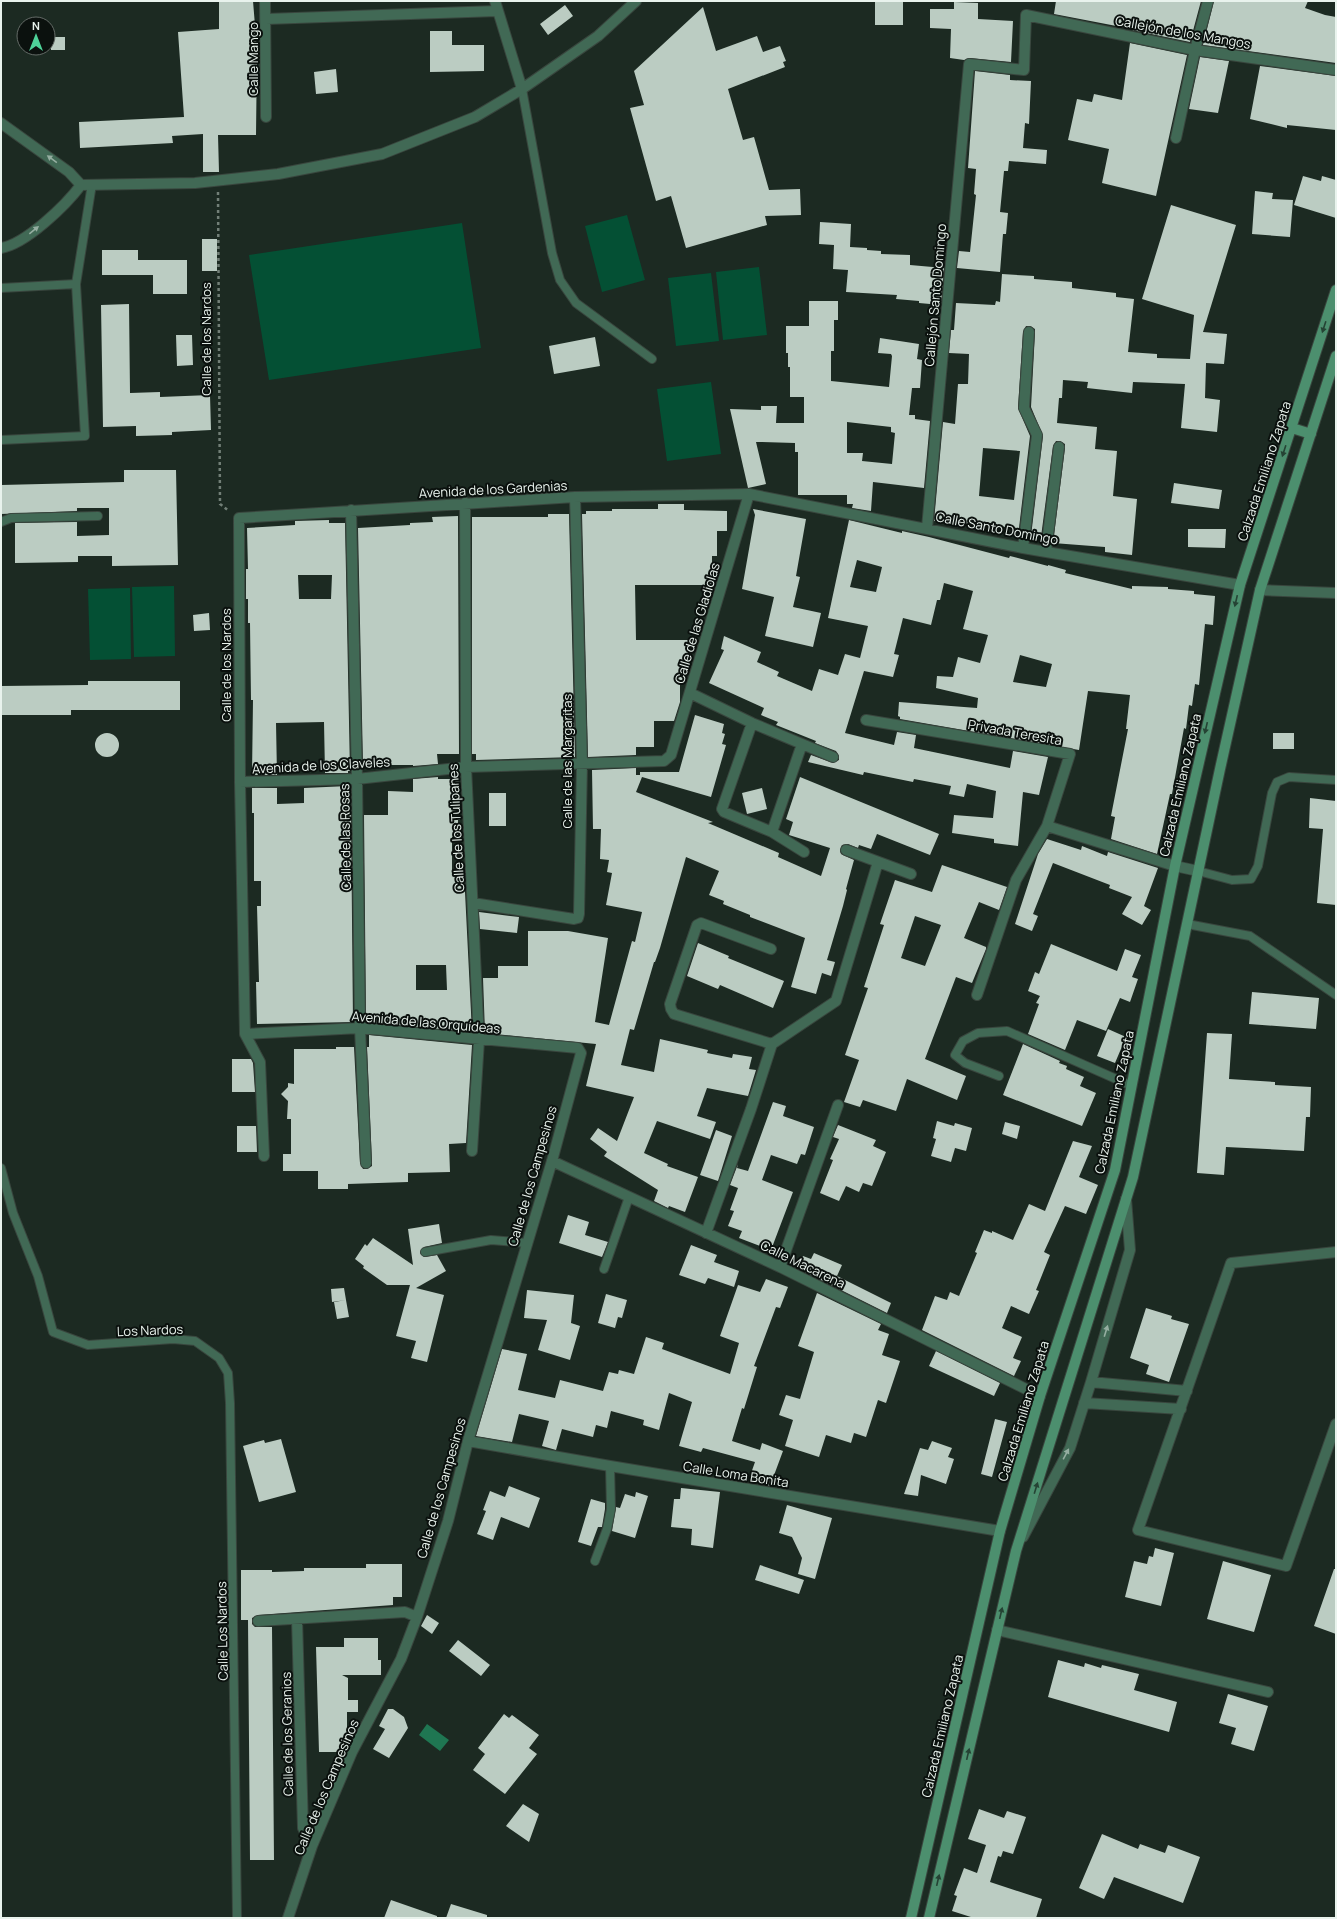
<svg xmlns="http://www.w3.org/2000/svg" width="1337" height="1919" font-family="Manrope,sans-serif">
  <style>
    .grass { fill: #045034 }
    .water { fill: #1f7652 }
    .building { fill: #bbccc2; fill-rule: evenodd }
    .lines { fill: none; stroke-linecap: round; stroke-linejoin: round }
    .lane-casing { stroke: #39463e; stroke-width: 10 }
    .street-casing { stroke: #39463e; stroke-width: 12 }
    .secondary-casing { stroke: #39463e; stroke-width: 12 }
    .path { stroke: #727f77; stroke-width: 2.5; stroke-dasharray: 3 3; stroke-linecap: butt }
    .lane { stroke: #416955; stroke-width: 8 }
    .street { stroke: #416955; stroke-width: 10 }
    .secondary { stroke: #4c8f6e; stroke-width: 10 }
    .oneway { fill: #95aea1 }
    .oneway2 { fill: #254334 }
    .labels { text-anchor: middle; stroke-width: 4; stroke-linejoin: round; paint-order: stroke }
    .street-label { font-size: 13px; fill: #e9f3ed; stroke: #0b110e }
  </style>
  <rect width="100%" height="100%" fill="#1c2a22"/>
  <path class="grass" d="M627,215L645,280L602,292L585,226Z
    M462,223L481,348L269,380L249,255Z
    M759,267L767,335L723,340L716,272Z
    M711,273L719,341L676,346L668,278Z
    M711,382L721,454L667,461L657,389Z
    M174,586L175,656L134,657L132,587Z
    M130,588L131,659L90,660L88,589Z"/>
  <path class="water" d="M427,1724L449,1740L440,1751L419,1735Z"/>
  <path class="building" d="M219,1H253L257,50L256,135H218L219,172H203V134L172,136L173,143L80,148L79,122L184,117L178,32L219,29Z
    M875,1H903V25H875Z
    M1056,1H1201L1190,42L1132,30V29L1054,14Z
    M1214,1H1308L1305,8L1325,15L1336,17V63L1203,45Z
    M954,2L978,3V19L1013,21L1011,62L970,58L964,60L950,58L951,29L930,28V9H954Z
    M565,5L573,16L548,35L540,24Z
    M703,7L716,51L757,36L763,52L780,46L786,61L783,62L785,67L728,89L743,140L754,137L769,190L800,189L801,215L765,216L767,225L686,248L671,196L656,201L630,108L644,105L634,71Z
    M430,31H452V45H484V71L430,72Z
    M51,37H65V50H51Z
    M1130,43L1187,55L1156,196L1102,183L1109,149L1068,140L1077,99L1092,102L1094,94L1122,100Z
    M1200,57L1229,61L1218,113L1189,109Z
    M1260,66L1336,76V130L1287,125V128L1250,119Z
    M336,69L338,92L316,94L314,72Z
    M975,71L1010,75V80L1031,81L1029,124L1025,123L1023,148L1047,150L1046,164L1009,161L1008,171H1004L1000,212L1008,213L1006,234H1003L1000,272L957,268L959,251L970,252L976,195L974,194L976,169L968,168Z
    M1303,176L1321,181L1322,176L1336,180V218L1294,205Z
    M1255,191L1273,193L1272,199L1293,200L1290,237L1252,234Z
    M1171,205L1236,225L1203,332L1227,334L1224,364L1206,363L1205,398L1220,400L1217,432L1181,428L1185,384L1133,382L1132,393L1087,388L1088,382L1063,380L1062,398H1059L1057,423L1097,427L1095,449L1117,451L1113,496L1137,499L1132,555L1105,552V547L1053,543L1065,448V444L1060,441H1056L1053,446L1041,537L1031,536L1043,436L1031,407L1035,332V329L1030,326H1026L1023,332L1018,408L1030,436L1019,528L934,521L943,422L955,424L958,384H968L969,354L949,353L951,330H954L956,303L995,305L996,301L1000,302L1002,274L1034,276V279L1072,282V288L1116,293V297L1134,299L1128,352L1157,354V358L1190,359L1194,315L1142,299ZM983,448L1020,451L1014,500L979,496Z
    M820,222L851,224L850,247L867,248V250L881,251V254L910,255V265L944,268L941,305L919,303V301L896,299L897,295L846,292L848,270L833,269L834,245L819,244Z
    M202,239H217V271H202Z
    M102,250H138V260H187V294H153V275H102Z
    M809,301H838V320H834V351H831V381L889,387L892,356L891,354L878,353L880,338L919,344L917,359L922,360L920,388H912L909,415H915V419L930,421L924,488L873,482L871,511L852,508L853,504H847V495H798V452H795V443L760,442H756L766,484L748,488L730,409L761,410V406H777L776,423H804V397H790V367H788V353H786V326H809ZM847,422L891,427V432L895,433L892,464L862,461L863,453H847Z
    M129,304L130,393L160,392V397L210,395L211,430L172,432V435L136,436V426L103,427L101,305Z
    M176,335H192L193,365L177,366Z
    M595,337L600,366L554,374L549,346Z
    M124,470H176L178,565L112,566V556H78V562L15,563V523L77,522V536L109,535V508H77V511L1,514V485L124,482Z
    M1174,483L1222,490L1219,509L1171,503Z
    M658,504H684V510L727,511V531H717V556H712V585H635L636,640H688V674L683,671V684H680V702L674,721H654V747H636V755L588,757L582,514H586V511H612V509H658Z
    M753,509L806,519L796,576L800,577L793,607L821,613L813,647L765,636L774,597L742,589L755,515Z
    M548,514H569L575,757L476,760V754H472V517H548Z
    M458,516L459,754H437L438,764L413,766V765H363L358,528L410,525V523L433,522L432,517Z
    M329,520V523H345L350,771H348V773H325L324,722L276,723L277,775H252L253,700H251L250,623H248V599H246V569H248L247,528L295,525V521ZM298,575H332L331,599H299Z
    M849,520L902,533V531L929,537L1009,558L1010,556L1048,566V565L1066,570L1065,573L1132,589V586L1168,587V589L1194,591V594L1215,596L1213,625L1205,624L1199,685L1195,684L1192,706L1189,705L1186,729L1184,728L1172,794H1170L1157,854L1111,839L1115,817L1111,816L1128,729H1126L1130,695L1088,691L1079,750L900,719V717L898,716L899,702L977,708L978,698L936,688L937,676L953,677L958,657L980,663L988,635L963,629L973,591L944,583L940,600H937L931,625L903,618L894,654L899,655L893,677L864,671L845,733L894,745L897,732L916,735L914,748L1010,768L1013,751L1048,757L1039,795L1023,792L1018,846L994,843V839L952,833L954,815L993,818L996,791L967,784L964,797L949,794L951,786L914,779L913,782L864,772L863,775L808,762L811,755L833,763L839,760V756L836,751L815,743L816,741L776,725L778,722L761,715L764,708L709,683L724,650L721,649L724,636L761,652L757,662L779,672L777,676L812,691L819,669L838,675L845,654L860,658L868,626L828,618ZM857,560L882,567L876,592L850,587ZM1020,655L1052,664L1046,687L1013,682Z
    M1188,529H1226L1225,548L1188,547Z
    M209,613L210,630L194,631L193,615Z
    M88,681H180V710H71V715H1V686L88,685Z
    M695,715L724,724L722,733L725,734L722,744L726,745L711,797L642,777L636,792L713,822L708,823L779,853L778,857L821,876L830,848L789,835L793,822L786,819L800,777L939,834L930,855L877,834L871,849L859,845L858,848L848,844L842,845L840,851L841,854L854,860L846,889L847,890L843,906L827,960L835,962L831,976L822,973L816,994L791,987L805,938L750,917V915L723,904L724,901L709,895L719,871L686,857L660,948L655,962H654L634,1030L630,1029L621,1065L654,1072L660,1039L708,1050L707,1053L732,1058L733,1054L752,1057L749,1069L756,1070L748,1096L707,1088L697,1116L716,1122L710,1139L657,1121L644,1153L668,1164L667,1166L698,1177L685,1212L669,1206L668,1208L654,1201L658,1190L604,1156L607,1152L590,1139L598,1128L617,1141L634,1097L586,1086L596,1044L485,1033L483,978H498V966H528V931H568L608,938L595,1022L609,1025L632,941L635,942L642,912L606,905L612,873L607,872L609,860L600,859L601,829H593L592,770L636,768V775H640V772H679Z
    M95 745a12 12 0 1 1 24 0a12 12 0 1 1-24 0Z
    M1273,733H1294V749H1273Z
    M438,777V779H459L460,820H458V837H452V872H464L472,1032L366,1022L364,815H388V791L413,792V779ZM416,965H446L447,990H416Z
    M348,786V815H351L353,1022L257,1024L256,982H259L257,906H261V881H254V813H252V788H277V804L304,803V788Z
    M762,788L767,809L747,814L742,793Z
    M489,793H506V826H489Z
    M1310,798L1336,801V905L1317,903L1323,829L1309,828Z
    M1047,839L1081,850L1082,846L1107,856L1108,852L1158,868L1144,906L1151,910L1142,925L1122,914L1132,897L1109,888L1110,885L1053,863L1033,914L1038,916L1032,931L1015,924L1038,854Z
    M942,865L1007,887L999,910L979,902L964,938L986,947V949L972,983L956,977L925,1059L966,1076L957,1100L907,1079L896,1111L863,1100L860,1107L844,1102L859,1060L845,1055L868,988L864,987L884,925L880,924L895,880L932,892ZM915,916L941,925L925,966L901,958Z
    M479,912L519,917L517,933L480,929Z
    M698,943L729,956L728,958L784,981L773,1008L720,985L718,989L687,976Z
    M1051,944L1117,971L1125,949L1141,955L1132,977L1138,979L1130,1002L1120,998L1106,1031L1077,1020L1065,1050L1028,1034L1039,1004L1036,1003L1040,996L1028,991L1035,972L1039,974Z
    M1252,992L1319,998L1316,1029L1249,1024Z
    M1108,1029L1126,1037L1115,1063L1097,1056Z
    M1207,1033L1232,1034L1229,1079L1275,1082V1085L1311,1087L1310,1117H1306L1304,1151L1226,1147L1224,1175L1197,1173Z
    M369,1035L472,1045L466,1143L449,1144L450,1172L408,1173V1182L348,1184V1189H318V1171H283V1154H291V1119H287L288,1101L281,1094L288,1087V1083L294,1084V1049H336V1047H354L360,1163L363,1169H367L372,1166V1163L367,1047H369Z
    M1023,1044L1060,1061L1059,1063L1067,1066L1066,1069L1084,1077L1080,1086L1096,1093L1082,1126L1003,1095Z
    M232,1059H251L253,1063L255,1092H232Z
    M773,1102L786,1106L783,1116L814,1127L805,1155L801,1154L797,1164L771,1155L762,1180L793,1192L771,1250L739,1238L742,1231L728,1226L734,1211L730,1210L738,1188L730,1185L738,1164L737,1168L748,1171Z
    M937,1121L954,1126L955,1123L972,1128L966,1151L955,1148L951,1162L931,1156L936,1139L933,1138Z
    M1005,1122L1020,1126L1017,1139L1002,1134Z
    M838,1125L876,1140L873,1146L886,1152L872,1186L863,1183L859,1192L846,1186L839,1201L820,1193L833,1160L830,1159L839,1139L833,1137Z
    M237,1126H256L257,1152H237Z
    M716,1130L732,1136L718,1181L700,1175Z
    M1073,1141L1092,1146L1079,1177L1098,1185L1086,1214L1065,1206L1044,1252L1050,1255L1036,1290L1039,1291L1029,1314L1011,1306L1002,1328L1022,1337L1013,1358L1021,1361L1014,1376L922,1330L935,1296L947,1300L950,1292L959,1296L977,1253L975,1252L984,1230L992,1233V1231L1013,1240L1029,1204L1045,1211Z
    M568,1215L589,1222L585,1235L608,1242L602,1257L559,1243Z
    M439,1224L442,1243L424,1247L420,1253L424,1257L437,1255L446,1271L416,1288L444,1295L427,1362L411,1358L416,1341L396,1336L410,1285H387L363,1268L364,1266L355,1259L365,1244L367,1246L373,1238L413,1265L408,1229Z
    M691,1245L717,1255L714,1262L739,1271L734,1287L708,1278L705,1284L679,1275Z
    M814,1253L842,1265L837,1276L891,1303L887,1313L793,1266L797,1259L801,1261L803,1256L811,1259Z
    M766,1279L788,1287L780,1308L776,1307L754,1366L757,1367L744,1409L742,1408L732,1441L760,1450L762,1443L783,1451L770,1486L749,1479L755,1462L703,1448L701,1452L679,1446L692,1402L669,1393L659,1430L643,1425L644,1420L611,1411L607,1428L596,1425L593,1437L562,1429L556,1450L542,1446L549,1421L519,1414L512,1442L476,1436L502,1349L527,1354L518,1390L555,1398L560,1380L603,1391L609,1372L618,1374L619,1370L634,1374L646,1337L664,1343L662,1349L730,1374L739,1343L720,1336L738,1285L760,1292Z
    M344,1288L346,1300L332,1302L331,1289Z
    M527,1290L574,1295L571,1323L580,1326L570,1360L538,1350L547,1320L524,1318Z
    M817,1293L881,1324L878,1330L889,1334L882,1355L900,1361L886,1403L878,1400L866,1437L854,1433L851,1443L826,1435L819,1457L785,1446L793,1420L779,1415L786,1395L800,1399L814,1352L798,1346Z
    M606,1294L627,1300L622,1318L618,1317L615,1328L598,1323Z
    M346,1300L349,1317L337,1319L334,1302Z
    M1146,1308L1172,1316L1171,1319L1189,1324L1169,1382L1146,1374L1149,1365L1130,1358Z
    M936,1351L1000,1383L994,1396L929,1366Z
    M995,1419L1007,1422L992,1477L981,1474Z
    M281,1439L296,1492L259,1502L243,1446L264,1440L265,1443Z
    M932,1441L952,1448L948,1457L954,1459L946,1484L921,1475L918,1496L904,1494L920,1448L928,1450Z
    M509,1486L540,1498L529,1528L501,1517L493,1540L477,1534L486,1511L483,1510L490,1491L505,1497Z
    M681,1488L720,1492L713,1548L691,1545L692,1529L671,1527L674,1499H680Z
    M636,1492L648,1496L635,1538L612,1531L616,1507L620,1508L625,1494L635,1497Z
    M591,1499L605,1503V1509L602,1527H598L591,1546L578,1542Z
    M787,1505L832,1518L815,1579L798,1574L802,1558L792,1537L779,1533Z
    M1155,1548L1174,1553L1161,1606L1125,1597L1134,1561L1147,1564L1149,1556L1153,1557Z
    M1223,1561L1271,1575L1254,1632L1207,1619Z
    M366,1564H402V1597H393V1605L258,1615L252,1618V1624L255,1627H272L274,1860H250L248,1620H241V1570H272V1572L304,1571V1568H366Z
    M760,1565L804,1580L799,1594L755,1580Z
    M1334,1569H1336V1634L1314,1626Z
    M427,1615L439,1623L432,1634L421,1626Z
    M344,1638H378V1660H381V1675H342L348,1678V1700H358V1712H347V1747L345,1752H319L316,1647H344Z
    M458,1640L490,1665L481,1676L449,1651Z
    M1058,1660L1084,1667L1085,1663L1101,1668L1102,1665L1139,1674L1134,1690L1177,1702L1169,1732L1048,1697Z
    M1228,1694L1268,1706L1254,1751L1231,1744L1236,1728L1219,1723Z
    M388,1709H393L404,1717L408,1728L389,1758L373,1749L385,1729L379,1726Z
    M504,1714L509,1718L512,1715L539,1735L529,1748L537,1754L505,1794L473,1770L485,1754L478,1748Z
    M523,1804L539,1814L529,1842L506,1826Z
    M979,1809L1004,1818L1007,1811L1026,1817L1013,1854L1003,1851L1001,1857L998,1856L990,1882L1042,1899L1036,1918H974L952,1911L957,1896L954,1895L964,1868L977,1873L986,1845L968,1839Z
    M1102,1834L1138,1849L1140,1844L1165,1853L1168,1845L1200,1857L1183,1903L1114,1877L1104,1899L1079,1888Z
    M391,1900L437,1916V1918H384Z
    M451,1904L487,1915V1918H446Z"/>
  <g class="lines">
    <g class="lane-casing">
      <path id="lane" d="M522,89L552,253L560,280L576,303L652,359
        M1,288L76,284
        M1,440L85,436L76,284L92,184
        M1,522L11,518L98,516
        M1198,871L1232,880L1251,879L1258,866L1272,793L1277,782L1289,777L1336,780
        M1187,924L1250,936L1336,995
        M999,1076L965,1063L955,1055L963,1041L978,1033L1007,1031L1132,1086
        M1,1168L13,1213L38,1276L53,1332L88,1345L173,1339L195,1341L219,1358L228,1373L230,1403L237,1918
        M425,1252L491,1240L527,1243
        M604,1269L629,1197
        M595,1561L607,1529L611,1509L610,1466"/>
    </g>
    <g class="street-casing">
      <path id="street" d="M265,1L266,117
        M495,1L522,89
        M266,19L497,11
        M1,123L69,172L81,185
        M1176,138L1195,50L1208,1
        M81,185L195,183L278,174L382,154L475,117L522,89L598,36L636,1
        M1,248C26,244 66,205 81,185
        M465,503L466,767L479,1040L472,1151
        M351,510L357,779L360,1028L366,1163
        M927,528L969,64L1024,70L1026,15L1195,50L1336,70
        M1023,548L1037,435L1024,408L1029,332
        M1046,551L1059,447
        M1260,590L1336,593
        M690,693L752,723L833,757
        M866,720L1070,754L1047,826L1016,880L977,995
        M752,723L722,809L724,812L772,832L804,852
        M240,782L357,779L466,767L664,761L671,755L749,494
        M1047,826L1175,866L1198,871
        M772,832L802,744
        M846,850L911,874
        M473,903L574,919L578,918L579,914L582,763L575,497
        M771,949L701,923L697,925L670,1004L671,1009L674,1014L772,1044
        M245,1034L360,1028L578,1048L581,1053L552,1161L468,1441L448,1521L417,1617L401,1659L352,1752L312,1846L288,1918
        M264,1156L260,1062L245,1034L240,782L239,518L575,497L749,494L1023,548L1240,585
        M552,1161L780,1267L1040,1396
        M706,1233L751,1109L772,1044L836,1001L878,862
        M1336,1252L1231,1263L1138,1530L1286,1566L1336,1424
        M780,1267L838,1105
        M1091,1382L1187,1391
        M1084,1403L1181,1409
        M468,1441L610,1466L1000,1531
        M1023,1537L1070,1448L1091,1382L1130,1250L1126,1199
        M297,1619L303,1828L312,1846
        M258,1621L405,1612L417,1617
        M997,1630L1268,1692"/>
    </g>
    <g class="secondary-casing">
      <path id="secondary" d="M1292,428L1311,434
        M911,1918L1000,1531L1040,1396L1115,1170L1175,866L1240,585L1336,290
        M929,1918L1016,1551L1133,1177L1220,769L1260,590L1336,356"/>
    </g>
    <path class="path" d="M218,192L220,504L229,511"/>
    <use href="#lane" class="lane"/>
    <use href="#street" class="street"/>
    <use href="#secondary" class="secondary"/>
  </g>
  <defs><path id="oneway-solid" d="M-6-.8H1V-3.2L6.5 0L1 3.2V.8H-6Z"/></defs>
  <g class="oneway">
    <use href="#oneway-solid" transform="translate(52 159) rotate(-144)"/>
    <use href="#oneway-solid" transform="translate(34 230) rotate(-39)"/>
    <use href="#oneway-solid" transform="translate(1106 1331) rotate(-73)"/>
    <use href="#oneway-solid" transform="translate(1066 1454) rotate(-62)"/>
  </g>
  <g class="oneway2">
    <use href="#oneway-solid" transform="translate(1324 327) rotate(108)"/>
    <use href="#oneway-solid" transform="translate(1284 451) rotate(108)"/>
    <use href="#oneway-solid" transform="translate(1236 601) rotate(103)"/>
    <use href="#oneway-solid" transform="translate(1206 728) rotate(103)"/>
    <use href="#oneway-solid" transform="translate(1036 1488) rotate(-73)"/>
    <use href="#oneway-solid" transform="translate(1001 1613) rotate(-77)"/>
    <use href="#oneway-solid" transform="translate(968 1754) rotate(-77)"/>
    <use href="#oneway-solid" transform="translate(938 1880) rotate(-77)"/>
  </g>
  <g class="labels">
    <g class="street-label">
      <text transform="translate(1183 32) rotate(10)" y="5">Callejón de los Mangos</text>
      <text transform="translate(253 59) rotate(-90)" y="5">Calle Mango</text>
      <text transform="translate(935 295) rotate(-85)" y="5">Callejón Santo Domingo</text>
      <text transform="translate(206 339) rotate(-90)" y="5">Calle de los Nardos</text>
      <text transform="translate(1264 471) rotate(-72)" y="5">Calzada Emiliano Zapata</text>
      <text transform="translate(493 489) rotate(-3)" y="5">Avenida de los Gardenias</text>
      <text transform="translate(997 528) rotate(11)" y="5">Calle Santo Domingo</text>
      <text transform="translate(697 623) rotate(-73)" y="5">Calle de las Gladiolas</text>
      <text transform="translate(226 665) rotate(-90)" y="5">Calle de los Nardos</text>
      <text transform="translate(1015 732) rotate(10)" y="5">Privada Teresita</text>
      <text transform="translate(567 761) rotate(-90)" y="5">Calle de las Margaritas</text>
      <text transform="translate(321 765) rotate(-3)" y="5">Avenida de los Claveles</text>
      <text transform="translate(1180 785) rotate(-77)" y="5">Calzada Emiliano Zapata</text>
      <text transform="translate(456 828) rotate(-93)" y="5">Calle de los Tulipanes</text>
      <text transform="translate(345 837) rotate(-91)" y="5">Calle de las Rosas</text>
      <text transform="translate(426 1022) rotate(5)" y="5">Avenida de las Orquídeas</text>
      <text transform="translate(1114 1102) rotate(-78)" y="5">Calzada Emiliano Zapata</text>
      <text transform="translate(532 1176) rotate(-74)" y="5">Calle de los Campesinos</text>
      <text transform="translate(803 1264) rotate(26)" y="5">Calle Macarena</text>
      <text transform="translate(150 1330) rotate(-2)" y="5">Los Nardos</text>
      <text transform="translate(1023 1411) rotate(-73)" y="5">Calzada Emiliano Zapata</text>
      <text transform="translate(736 1474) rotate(9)" y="5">Calle Loma Bonita</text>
      <text transform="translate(441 1488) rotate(-74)" y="5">Calle de los Campesinos</text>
      <text transform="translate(222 1631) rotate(-91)" y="5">Calle Los Nardos</text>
      <text transform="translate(942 1726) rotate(-77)" y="5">Calzada Emiliano Zapata</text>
      <text transform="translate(287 1734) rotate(-91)" y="5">Calle de los Geranios</text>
      <text transform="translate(326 1787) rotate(-67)" y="5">Calle de los Campesinos</text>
    </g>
  </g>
  <rect width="1337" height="1919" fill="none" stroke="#e9f3ed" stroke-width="4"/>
  <g transform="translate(36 36)"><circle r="19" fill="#0b110e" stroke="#646b67"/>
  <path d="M0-3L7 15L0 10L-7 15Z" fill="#4ed399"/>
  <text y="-6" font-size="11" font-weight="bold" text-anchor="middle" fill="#e9f3ed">N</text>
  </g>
</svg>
